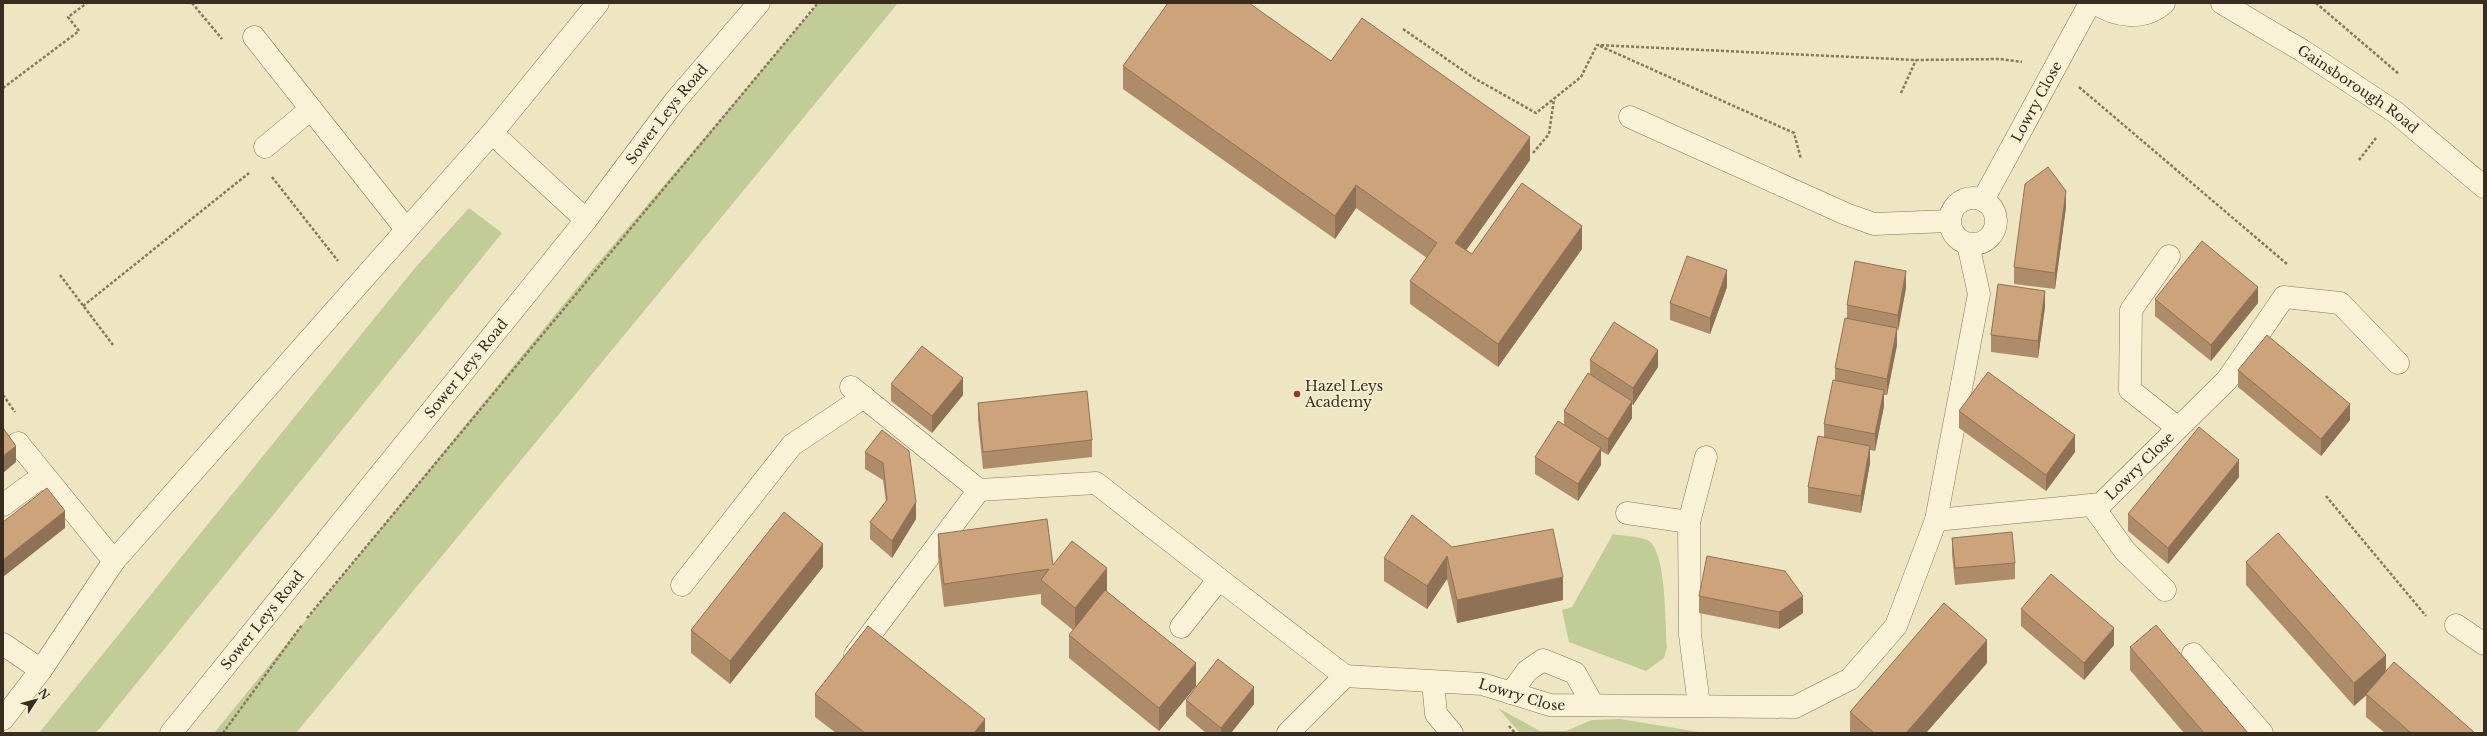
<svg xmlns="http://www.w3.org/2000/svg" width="2487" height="736" font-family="'Libre Baskerville',serif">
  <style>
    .green { fill: #c1cc97 }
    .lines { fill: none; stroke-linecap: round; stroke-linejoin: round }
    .minor-casing { stroke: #88775a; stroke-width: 23 }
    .path { stroke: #88775a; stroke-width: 2.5; stroke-dasharray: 3 2; stroke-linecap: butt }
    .minor { stroke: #f9f2d7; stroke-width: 22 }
    .wall { fill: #af8c69 }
    .shaded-wall { fill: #8f7255 }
    .building { fill: #cca37a; stroke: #8f7255 }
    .poi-dot { fill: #97342a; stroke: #f5efd3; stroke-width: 1.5 }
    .labels { text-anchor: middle; stroke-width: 3; stroke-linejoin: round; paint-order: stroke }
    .street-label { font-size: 14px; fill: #382d1e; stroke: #f5efd3 }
    .poi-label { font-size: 14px; fill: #382d1e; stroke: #f5efd3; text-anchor: start }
  </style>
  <rect width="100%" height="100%" fill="#eee5c3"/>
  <path class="green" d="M819,3H898L296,733H214L586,277Z
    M469,208L502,233L101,727L95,733H39L415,268Z
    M1613,534C1623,536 1637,536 1647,540C1667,548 1665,626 1667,647L1664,658L1646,671L1569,642L1562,610L1572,607Z
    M1498,708L1540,731H1566L1592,720L1620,719L1705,733H1520Z"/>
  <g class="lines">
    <g class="minor-casing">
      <g id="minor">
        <path d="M2095,3C2116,17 2144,21 2164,3"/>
        <path id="s1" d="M2222,3L2303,51L2395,112L2484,187"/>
        <path d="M254,37L406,229"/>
        <path d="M1630,117L1846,214L1874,224L1949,221"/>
        <path d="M492,133L586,220"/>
        <path d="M265,147L311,109"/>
        <circle cx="1973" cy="221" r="23"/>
        <path id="s2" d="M1983,200L2090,3"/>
        <path d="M2169,256L2131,310L2130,390L2178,428"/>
        <path d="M851,387L979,490L1096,483L1219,579"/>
        <path d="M18,443L114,561"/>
        <path d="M3,505L44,475"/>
        <path d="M2092,505L2125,551L2165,590"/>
        <path d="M1627,513L1689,522"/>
        <path id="s3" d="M1936,520L2101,504L2227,380L2284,297L2340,303L2398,363"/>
        <path d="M682,585L792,445L864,397"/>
        <path d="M2456,625L2484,644"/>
        <path d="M1181,627L1219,579L1345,676"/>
        <path d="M3,644L41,670"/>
        <path d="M2193,654L2262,733"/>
        <path d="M855,655L979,490"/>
        <path id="s4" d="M1345,676L1482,684L1550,705L1795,707L1850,679L1896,626L1936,520L1979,294L1968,244"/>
        <path d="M1433,682L1436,714L1452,733"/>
        <path d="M1511,693L1527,671L1543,660L1575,673L1593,705"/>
        <path d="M1699,705L1690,635L1689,522L1706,457"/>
        <path d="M3,719L41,670L114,561L492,133L598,3"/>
        <path id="s5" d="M171,733L586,220L675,101L759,3"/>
        <path d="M1288,733L1345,676"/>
      </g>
    </g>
    <path class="path" d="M192,3L222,39
      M2316,3L2399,74
      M1403,29L1474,78L1536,113L1581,77L1597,45L1916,60L2000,59L2022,62
      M1600,46L1794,133L1801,159
      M2079,87L2287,264
      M3,88L79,31L68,17L87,3
      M1901,93L1916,60
      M1533,153L1549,134L1554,99
      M2359,160L2376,138
      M272,177L338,261
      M60,275L113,345
      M83,306L249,173
      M3,395L15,412
      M2326,496L2426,616
      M307,618L818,3
      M1509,726L1515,733
      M223,733L302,625"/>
    <use href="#minor" class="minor"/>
  </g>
  <path class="wall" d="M1331,61L1530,160L1466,250L1472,254L1582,249L1498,367L1410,304V281L1427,258L1356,208L1335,239L1123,89V66Z
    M2066,207L2055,289L2014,284V267Z
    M1727,287L1710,334L1670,320V303Z
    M1906,288L1897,332V345L1887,395H1884V406L1875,451L1870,450V463L1861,513L1808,503V487L1824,437V424L1835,380V368L1847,318V305Z
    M2155,299L2258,303L2211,361L2155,316Z
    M2045,307L2038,358L1991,352V335Z
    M1590,360L1658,367L1633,405L1632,404V418L1608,455L1601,451V465L1578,501L1535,474V457L1564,425V411L1590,374Z
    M2238,370L2350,420L2321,456L2238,387Z
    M891,384L963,395L932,433L891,401Z
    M978,403L1092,440V457L983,469L978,420Z
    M1959,411L2075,452L2046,491L1959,428Z
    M882,430L916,519L892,558L870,539V522L886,502L883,480L865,469V452Z
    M2239,477L2168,564L2128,531V514Z
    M938,534L1053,565L1107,591H1106L1196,686L1159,731L1069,658V635L1073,630L1041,604V594L944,607L938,557Z
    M1952,538L2015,563V579L1955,585L1952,554Z
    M1452,547L1563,600L1457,623L1447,579L1427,609L1384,581V558Z
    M2246,562L2386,672L2475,733H2385L2366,717V695L2354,706L2246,585Z
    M823,567L730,684L691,653V630Z
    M1699,596L1803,613L1779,629L1699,613Z
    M2021,609L2114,645L2084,680L2021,626Z
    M2130,647L2248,733H2184L2130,670Z
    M1987,663L1926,733H1850V712Z
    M815,694L985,733H836L815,717Z
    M1186,700L1254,704L1231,733H1206L1186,716Z"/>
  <path class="shaded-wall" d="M1530,137V160L1455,266V243Z
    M1356,185V208L1335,239V216Z
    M2066,191V207L2055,289V273Z
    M1582,226V249L1498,367V344Z
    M1727,270V287L1710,334V318Z
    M1906,271V288L1898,332V315Z
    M2258,287V303L2211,361V345Z
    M2045,291V307L2038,358V341Z
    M1897,328V345L1887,395V379Z
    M1658,350V367L1633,405V388Z
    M963,378V395L932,433V416Z
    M1884,390V406L1875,451V434Z
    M1632,401V418L1608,455V439Z
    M2350,404V420L2321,456V439Z
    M2075,435V452L2046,491V475Z
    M16,446V462L3,473V456Z
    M1870,446V463L1861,513V496Z
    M1601,448V465L1578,501V484Z
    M2239,460V477L2168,564V548Z
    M916,502V519L892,558V541Z
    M65,511V528L3,577V560Z
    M823,544V567L730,684V661Z
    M1447,556V579L1427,609V586Z
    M1107,568V591L1075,631V608Z
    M1563,577V600L1457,623V600Z
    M1803,596V613L1779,629V612Z
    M2114,628V645L2084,680V663Z
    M1987,640V663L1926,733H1906Z
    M2386,655V678L2354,706V683Z
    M1196,663V686L1159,731V708Z
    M1254,687V704L1231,733H1221V728Z
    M985,719V733H974Z"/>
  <path class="building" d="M1168,3H1249L1331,61L1362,18L1530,137L1455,243L1472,254L1522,183L1582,226L1498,344L1410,281L1437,243L1356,185L1335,216L1123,66Z
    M2048,167L2066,191L2055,273L2014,267L2025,184Z
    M2202,241L2258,287L2211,345L2155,299Z
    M1687,256L1727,270L1710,318L1670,303Z
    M1855,261L1906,271L1898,315L1847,305Z
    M1998,284L2045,291L2038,341L1991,335Z
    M1845,318L1897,328L1887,379L1835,368Z
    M1614,322L1658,350L1633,388L1590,360Z
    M2267,335L2350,404L2321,439L2238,370Z
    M922,346L963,378L932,416L891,384Z
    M1988,372L2075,435L2046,475L1959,411Z
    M1588,373L1632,401L1608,439L1564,411Z
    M1833,380L1884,390L1875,434L1824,424Z
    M1087,391L1092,440L983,452L978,403Z
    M1558,421L1601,448L1578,484L1535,457Z
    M2199,427L2239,460L2168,548L2128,514Z
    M3,428L16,446L3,456Z
    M882,430L909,451L916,502L892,541L870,522L887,500L883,463L865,452Z
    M1818,436L1870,446L1861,496L1808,487Z
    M47,488L65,511L3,560V522Z
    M784,512L823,544L730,661L691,630Z
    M1412,515L1452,547L1553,529L1563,577L1457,600L1447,556L1427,586L1384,558Z
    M1047,519L1053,565L1072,541L1107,568L1075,608L1041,580L1049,569L944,584L938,534Z
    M2012,532L2015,563L1955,568L1952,538Z
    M2278,533L2386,655L2354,683L2246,562Z
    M1707,556L1785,571L1803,596L1779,612L1699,596Z
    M2051,574L2114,628L2084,663L2021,609Z
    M1105,590L1196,663L1159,708L1069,635Z
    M1944,603L1987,640L1906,733H1874L1850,712Z
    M2156,625L2248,733H2204L2130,647Z
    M868,626L985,719L974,733H865L815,694Z
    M1218,659L1254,687L1221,728L1186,700Z
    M2394,662L2475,733H2411L2366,694Z"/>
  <circle class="poi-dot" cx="1297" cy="394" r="4"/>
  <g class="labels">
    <g class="street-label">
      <text dy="5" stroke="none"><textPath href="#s1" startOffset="161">Gainsborough Road</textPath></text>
      <text dy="5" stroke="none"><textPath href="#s2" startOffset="112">Lowry Close</textPath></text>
      <text dy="5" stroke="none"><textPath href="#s5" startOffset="793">Sower Leys Road</textPath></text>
      <text dy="5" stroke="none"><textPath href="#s5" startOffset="469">Sower Leys Road</textPath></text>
      <text dy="5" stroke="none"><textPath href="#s3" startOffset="220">Lowry Close</textPath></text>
      <text dy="5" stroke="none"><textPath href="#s5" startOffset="145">Sower Leys Road</textPath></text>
      <text dy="5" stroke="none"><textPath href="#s4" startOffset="179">Lowry Close</textPath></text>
    </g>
    <g class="poi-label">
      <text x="1305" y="391">Hazel Leys<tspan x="1305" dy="16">Academy</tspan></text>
    </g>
  </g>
  <rect width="2487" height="736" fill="none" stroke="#382d1e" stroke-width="8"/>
  <g transform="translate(36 700) rotate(54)" stroke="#f5efd3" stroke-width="3" paint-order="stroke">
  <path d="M0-3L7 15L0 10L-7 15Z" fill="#382d1e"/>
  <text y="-6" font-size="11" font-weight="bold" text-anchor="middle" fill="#382d1e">N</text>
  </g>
</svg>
